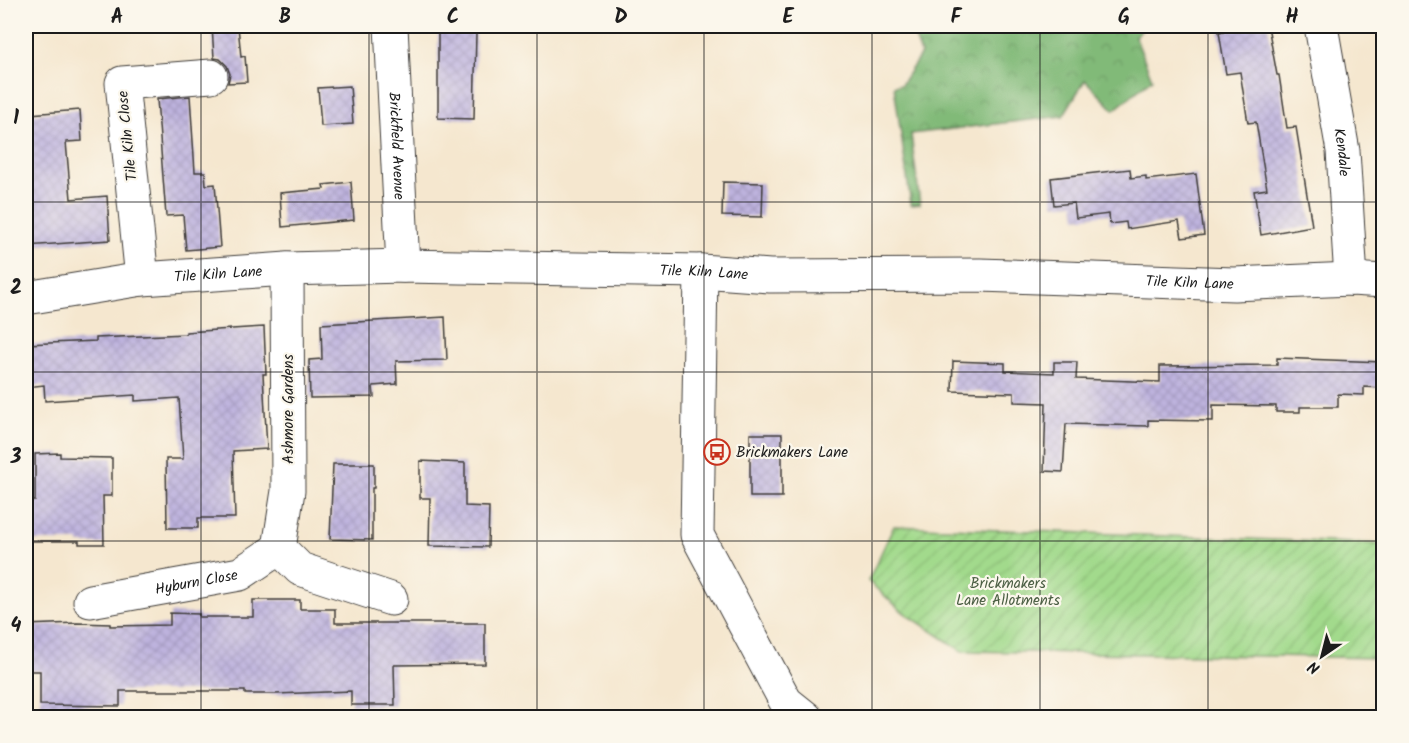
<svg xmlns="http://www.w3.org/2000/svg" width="1409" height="743" font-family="Kalam,sans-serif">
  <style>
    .forest { fill: url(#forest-crowns); stroke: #4e6b4a; stroke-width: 1.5 }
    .garden { fill: url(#garden-furrows); stroke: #5f7b54; stroke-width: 1.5 }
    .building { fill: url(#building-cross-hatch) }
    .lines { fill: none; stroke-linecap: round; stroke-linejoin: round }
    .minor-casing { stroke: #3d3a37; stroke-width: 35 }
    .minor { stroke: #fff; stroke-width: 33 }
    .grid { fill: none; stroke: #1c1c1c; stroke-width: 1.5; stroke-opacity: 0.55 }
    .labels { text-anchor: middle; stroke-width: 4.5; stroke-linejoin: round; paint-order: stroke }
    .street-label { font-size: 15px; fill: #1c1c1c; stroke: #fbf7ec }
    .poi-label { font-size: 15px; fill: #1c1c1c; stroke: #fbf7ec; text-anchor: start }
    .park-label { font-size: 15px; fill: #4b5e43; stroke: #fbf7ec }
    .neatline { fill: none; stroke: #1c1c1c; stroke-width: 2 }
    .grid-label { font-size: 20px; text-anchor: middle; font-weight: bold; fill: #1c1c1c }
  </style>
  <defs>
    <pattern id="forest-crowns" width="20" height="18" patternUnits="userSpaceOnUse" patternTransform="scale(1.5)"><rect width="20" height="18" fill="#81ba78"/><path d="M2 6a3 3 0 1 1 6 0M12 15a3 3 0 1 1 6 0" fill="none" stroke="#6f9f67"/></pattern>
    <pattern id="garden-furrows" width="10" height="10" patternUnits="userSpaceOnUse" patternTransform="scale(1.5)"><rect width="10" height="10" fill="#a2da8c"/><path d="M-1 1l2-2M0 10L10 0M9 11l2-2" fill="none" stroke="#8bba78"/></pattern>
    <pattern id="building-cross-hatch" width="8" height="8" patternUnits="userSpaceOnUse" patternTransform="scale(1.5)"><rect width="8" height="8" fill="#beb3de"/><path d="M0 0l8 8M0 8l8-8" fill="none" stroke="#a399be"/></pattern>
  </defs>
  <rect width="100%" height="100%" fill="#fbf7ec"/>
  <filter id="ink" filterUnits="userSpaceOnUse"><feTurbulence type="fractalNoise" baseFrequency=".0167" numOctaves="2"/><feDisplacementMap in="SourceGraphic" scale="12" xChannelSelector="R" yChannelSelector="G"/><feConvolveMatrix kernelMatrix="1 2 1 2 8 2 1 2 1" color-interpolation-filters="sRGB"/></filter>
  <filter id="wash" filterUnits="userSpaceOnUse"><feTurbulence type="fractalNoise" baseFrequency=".008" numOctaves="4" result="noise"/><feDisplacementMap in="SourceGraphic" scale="24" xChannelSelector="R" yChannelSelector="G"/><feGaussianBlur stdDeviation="1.35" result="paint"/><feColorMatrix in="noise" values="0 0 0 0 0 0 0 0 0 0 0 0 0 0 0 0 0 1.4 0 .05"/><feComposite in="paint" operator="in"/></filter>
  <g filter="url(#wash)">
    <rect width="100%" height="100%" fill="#f5e7cf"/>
    <path class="forest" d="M911,26H1146L1135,36L1152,79L1114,110L1085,80L1063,116L911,134L920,204L911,205L894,86L901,85L921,54Z"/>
    <path class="garden" d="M894,526L1383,544V658L962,651L903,612L868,581Z"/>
    <g id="blocks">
      <path class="building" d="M212,26H238L241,57L245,56L247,82L228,83L230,74L227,66L220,59L214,58Z
        M438,26H471V33H476L474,119L438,118Z
        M1259,26H1268L1277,75H1279L1287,128L1296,127L1312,226L1261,235L1254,191L1267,189L1256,122L1248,123L1240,72L1226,74L1219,32Z
        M350,86L353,124L321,126L318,88Z
        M190,96L195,172H205L206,185L215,184L220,247L186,250L183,215L166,216L157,99Z
        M80,110L82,141L66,142L71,199L107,196L110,240L26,246V139H33L30,114Z
        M1130,169L1131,178L1146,176V180L1196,174L1204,235L1182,238L1179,221L1127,229L1126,222L1110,224L1109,214L1076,218L1074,203L1054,205L1051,178Z
        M351,182L354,220L282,227L280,193L324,189L323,185Z
        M723,182L763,183L762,217L722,216Z
        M445,317L447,360L396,361L397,384L373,386L374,397L310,398L309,360L322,359L321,324Z
        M264,327L266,374H263L267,449L233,451L235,518H198V528H167L166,459H183L179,398L135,401V395L45,401L44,385L26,387V344L96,341V338L186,334V332Z
        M1277,358L1383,362V388L1364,387V395L1338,394V407H1300V412H1276V406L1213,405V421L1148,420V426L1066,424L1063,472L1044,471L1046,403L1014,402V393L952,391L953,361L1005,363V371L1054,373V362H1077L1076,379L1160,382V366L1277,365Z
        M750,434H782V497H750Z
        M60,453V457L112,458V496H103L104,544H79V541H26V501H35V454Z
        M420,461L465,463V506L489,507L488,547L429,546L430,498H420Z
        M333,464H374V488H372V540L330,539Z
        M253,600H300V609H335V623H485V664L394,665L395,705H351V691L276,694H245V691H120V706L40,705V671H26V625L77,623L110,624V626L170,625V613L199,614V617H253Z"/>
    </g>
  </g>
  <g filter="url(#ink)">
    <use href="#blocks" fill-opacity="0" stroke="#3d3a37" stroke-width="1.5"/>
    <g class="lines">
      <g class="minor-casing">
        <g id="minor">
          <path id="s1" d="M391,26L403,266"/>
          <path id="s2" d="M1321,26L1343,151L1351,279"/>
          <path d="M701,271L697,535L786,702L806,718"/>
          <path d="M142,279L122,83L211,76"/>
          <path id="s3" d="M26,298L142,279L287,269L403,266L701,271L770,276L980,275L1234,284L1351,279L1384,281"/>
          <path d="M279,548L288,491L287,269"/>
          <path id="s4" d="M90,601L240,574L279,548L300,569L391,599"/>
        </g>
      </g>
      <use href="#minor" class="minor"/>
    </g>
  </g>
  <path class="grid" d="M201,26V718M369,26V718M537,26V718M704,26V718M872,26V718M1040,26V718M1208,26V718M26,202H1384M26,372H1384M26,541H1384"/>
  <defs>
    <g id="bus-ring" transform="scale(1.35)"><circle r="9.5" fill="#fbf7ec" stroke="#c8321e" stroke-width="1.5"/><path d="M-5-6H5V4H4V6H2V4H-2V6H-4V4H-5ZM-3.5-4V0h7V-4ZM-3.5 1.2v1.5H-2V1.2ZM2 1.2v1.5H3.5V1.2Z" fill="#c8321e"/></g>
  </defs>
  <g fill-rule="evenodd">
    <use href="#bus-ring" x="717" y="452"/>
  </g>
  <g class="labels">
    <g class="street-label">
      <text transform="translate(127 136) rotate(-96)" y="5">Tile Kiln Close</text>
      <text dy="5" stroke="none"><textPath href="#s1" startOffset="120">Brickfield Avenue</textPath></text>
      <text dy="5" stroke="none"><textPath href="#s2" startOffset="128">Kendale</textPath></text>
      <text dy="5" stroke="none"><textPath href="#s3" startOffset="680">Tile Kiln Lane</textPath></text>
      <text dy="5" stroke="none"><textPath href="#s3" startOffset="194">Tile Kiln Lane</textPath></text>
      <text dy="5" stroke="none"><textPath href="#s3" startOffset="1166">Tile Kiln Lane</textPath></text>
      <text transform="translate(288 409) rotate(-90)" y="5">Ashmore Gardens</text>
      <text dy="5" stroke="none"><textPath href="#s4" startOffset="108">Hyburn Close</textPath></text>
    </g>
    <g class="poi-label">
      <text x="736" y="457">Brickmakers Lane</text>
    </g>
    <g class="park-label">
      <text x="1008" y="588">Brickmakers<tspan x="1008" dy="17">Lane Allotments</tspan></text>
    </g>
  </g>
  <rect width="1409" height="743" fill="none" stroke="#fbf7ec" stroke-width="66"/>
  <g transform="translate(1322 656) rotate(215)" stroke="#fbf7ec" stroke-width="4.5" paint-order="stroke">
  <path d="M0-4.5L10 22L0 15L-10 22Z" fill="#1c1c1c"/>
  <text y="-9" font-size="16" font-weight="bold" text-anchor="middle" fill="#1c1c1c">N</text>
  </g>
  <rect x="33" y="33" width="1343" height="677" class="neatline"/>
  <g class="grid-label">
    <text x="117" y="23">A</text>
    <text x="285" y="23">B</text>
    <text x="453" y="23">C</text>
    <text x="621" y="23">D</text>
    <text x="788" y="23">E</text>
    <text x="956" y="23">F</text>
    <text x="1124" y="23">G</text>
    <text x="1292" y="23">H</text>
    <text x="16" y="124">1</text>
    <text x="16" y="294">2</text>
    <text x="16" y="463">3</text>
    <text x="16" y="632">4</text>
  </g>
</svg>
